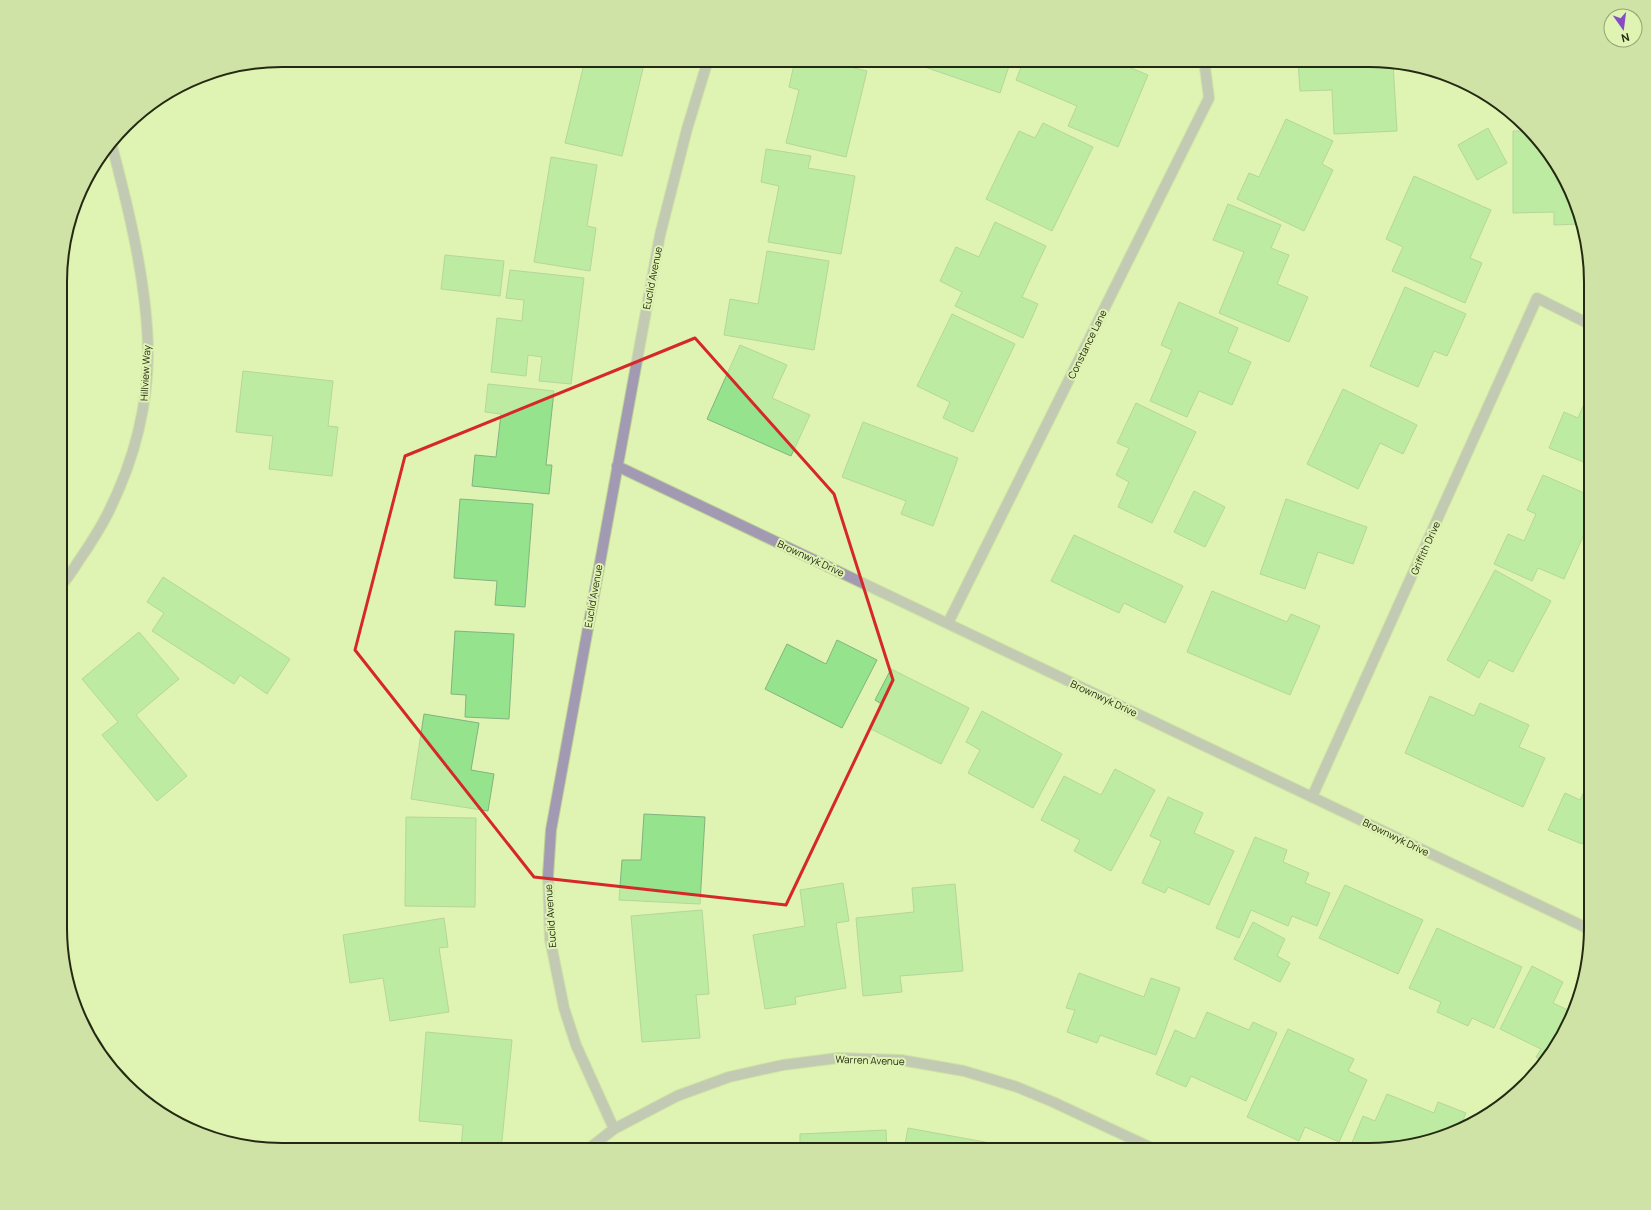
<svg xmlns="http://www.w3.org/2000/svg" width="1651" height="1210" font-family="Manrope,sans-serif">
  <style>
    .building { fill: #95e38d; stroke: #84b280 }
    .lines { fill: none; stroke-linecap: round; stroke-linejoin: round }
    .minor-casing { stroke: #bdcf96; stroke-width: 12 }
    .minor { stroke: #a299b3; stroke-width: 10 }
    .marked { fill: none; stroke: #d62828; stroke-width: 3; stroke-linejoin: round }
    .labels { text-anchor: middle; stroke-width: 4; stroke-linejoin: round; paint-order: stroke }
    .street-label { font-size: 10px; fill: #232a11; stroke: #dff3b3 }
    .rim { fill: none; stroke: #232a11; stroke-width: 2 }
  </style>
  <rect width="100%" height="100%" fill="#dff3b3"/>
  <path class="building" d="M585,60H645L622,156L565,143Z
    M795,60H821L867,71L846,157L786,143L799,90L789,87Z
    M924,60H1011L1000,93L922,66Z
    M1024,60H1112L1148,75L1118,147L1068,126L1077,106L1016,80Z
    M1298,60H1383L1393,63L1397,131L1334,134L1332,90L1300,91Z
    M1286,119L1333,141L1322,164L1333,170L1304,231L1237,199L1249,173L1259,177Z
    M1043,123L1093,147L1052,231L986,199L1019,131L1035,138Z
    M1488,128L1507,163L1477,180L1458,145Z
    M1513,131H1531L1536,136L1568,184L1579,224L1554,225V212L1513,213Z
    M766,149L811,156L808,168L855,176L841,254L768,242L779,186L761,182Z
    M551,157L597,165L587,226L596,228L590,271L534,262Z
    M1414,176L1491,210L1470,258L1482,263L1465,303L1392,271L1403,247L1386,239Z
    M1228,204L1281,225L1271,248L1289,255L1277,284L1308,297L1289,342L1219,313L1244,252L1213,240Z
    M995,222L1046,246L1022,297L1038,304L1023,338L955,306L962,292L940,281L956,247L979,257Z
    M767,251L829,261L814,350L724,335L730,299L758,304Z
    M445,255L504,261L500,296L441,289Z
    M510,270L584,278L571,384L539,381L542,357L528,355L526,376L491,372L497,318L522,321L524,300L506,298Z
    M1405,287L1466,314L1447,356L1434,351L1418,387L1370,366Z
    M1179,302L1238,328L1228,352L1251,362L1232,405L1199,391L1187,417L1150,401L1172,350L1161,345Z
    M952,314L1015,344L973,432L943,418L950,402L917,386Z
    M740,345L787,365L772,398L810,415L791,456L707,419Z
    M243,371L333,381L328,426L338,427L332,476L269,469L273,436L236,432Z
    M488,384L554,391L546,465H552L549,494L472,486L475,455L496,457L501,414L485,412Z
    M1591,388V465L1549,448L1564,412L1578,418Z
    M1343,389L1417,425L1403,454L1380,443L1358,489L1307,464Z
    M1136,403L1196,432L1152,523L1118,507L1129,482L1116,475L1129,448L1117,443Z
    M863,422L958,458L933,526L901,514L906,501L842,477Z
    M1543,475L1591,496V519L1564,579L1538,568L1532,581L1494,564L1508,534L1524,541L1536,514L1527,510Z
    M1194,491L1225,507L1205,547L1174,532Z
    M460,499L533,504L525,607L495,605L497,581L454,578Z
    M1286,499L1367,527L1353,564L1318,552L1305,589L1260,574Z
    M1074,535L1183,586L1165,623L1124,603L1119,613L1051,581Z
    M1495,570L1551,601L1513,672L1489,660L1479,678L1447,660Z
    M163,577L290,659L267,694L240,675L234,684L152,631L164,613L147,602Z
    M1212,591L1287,622L1291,614L1320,626L1290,695L1187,652Z
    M455,631L514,634L509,719L465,717L466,695L451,694Z
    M139,632L179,679L136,715L187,776L157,801L102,735L118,722L82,679Z
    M837,640L877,660L842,728L765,689L787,644L826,664Z
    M891,669L969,708L941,764L871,729L883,705L875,700Z
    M1430,696L1474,716L1480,703L1529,725L1519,747L1545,758L1523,807L1405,753Z
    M982,711L1062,754L1033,808L968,773L980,750L966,742Z
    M424,714L479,723L471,770L494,774L488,811L411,799Z
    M1115,769L1155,790L1111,871L1074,851L1080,840L1041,820L1064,776L1101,795Z
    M1591,778V829L1589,828L1582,844L1548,830L1565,793L1580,800Z
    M1168,797L1203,813L1194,833L1234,851L1209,905L1168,887L1165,893L1142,883L1161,841L1150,836Z
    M644,814L705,817L700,904L619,900L622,860H641Z
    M406,817L476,818L475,907L405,906Z
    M1255,837L1287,850L1283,862L1309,873L1305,883L1330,893L1317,926L1292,916L1288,926L1251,910L1239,938L1216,928Z
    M843,883L849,921L836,923L846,988L795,997L796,1004L765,1009L753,935L805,926L800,890Z
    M955,884L963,971L900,976L902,992L863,996L856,918L914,912L912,888Z
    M1345,885L1423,920L1398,974L1319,938Z
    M702,910L709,994L696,995L700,1038L642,1042L631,916Z
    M444,918L448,947L439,948L449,1012L390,1021L383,978L350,983L343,935Z
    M1253,922L1285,939L1277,956L1290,963L1280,982L1234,959Z
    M1437,928L1522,967L1494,1028L1472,1018L1468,1026L1437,1012L1441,1002L1409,988Z
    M1532,966L1563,982L1553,1003L1572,1012L1546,1062L1536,1057L1541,1049L1500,1029Z
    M1079,973L1144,997L1151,978L1180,988L1156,1055L1100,1035L1097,1043L1067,1032L1075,1010L1066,1008Z
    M1207,1012L1249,1030L1253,1022L1277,1033L1246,1101L1191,1076L1186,1087L1156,1074L1175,1030L1195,1039Z
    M1288,1029L1354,1059L1348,1071L1367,1080L1339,1142L1305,1127L1299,1141L1247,1117Z
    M426,1032L512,1040L501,1150L461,1149L463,1125L419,1121Z
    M1387,1094L1434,1113L1438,1102L1466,1113L1459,1130L1426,1142L1369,1150H1349L1363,1116L1375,1121Z
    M908,1128L990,1143L989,1150H904Z
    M886,1130L887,1150H800V1134Z"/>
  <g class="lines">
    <g class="minor-casing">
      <path id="minor" d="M617,466L1591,930
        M62,584C68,578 73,570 78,562C89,546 99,531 108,513C133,463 148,407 148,351C147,284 129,210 112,146
        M948,623L1209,98L1204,60
        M1312,797L1537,298L1591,325
        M614,1129L576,1045L564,1008L550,939L548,876L551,830L660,235L687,129L708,60
        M587,1150L614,1129L677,1096L729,1077L783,1065L838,1058L901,1060L964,1071L1017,1087L1053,1102L1156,1150"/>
    </g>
    <use href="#minor" class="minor"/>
  </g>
  <path d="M0 0H1651V1210H0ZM695,338L834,494L893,680L786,905L534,877L355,650L405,456Z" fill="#dff3b3" fill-opacity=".55" fill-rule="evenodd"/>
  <path class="marked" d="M695,338L834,494L893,680L786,905L534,877L355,650L405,456Z"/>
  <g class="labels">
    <g class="street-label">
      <text transform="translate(652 278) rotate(-79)" y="4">Euclid Avenue</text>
      <text transform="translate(1087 344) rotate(-64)" y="4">Constance Lane</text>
      <text transform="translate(145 373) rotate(-87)" y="4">Hillview Way</text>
      <text transform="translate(1425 548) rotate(-66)" y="4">Griffith Drive</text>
      <text transform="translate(811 558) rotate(25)" y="4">Brownwyk Drive</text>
      <text transform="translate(593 596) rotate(-80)" y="4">Euclid Avenue</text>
      <text transform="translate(1104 698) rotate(25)" y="4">Brownwyk Drive</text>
      <text transform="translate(1396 837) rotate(26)" y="4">Brownwyk Drive</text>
      <text transform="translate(550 916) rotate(-94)" y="4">Euclid Avenue</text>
      <text transform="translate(870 1060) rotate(2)" y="4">Warren Avenue</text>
    </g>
  </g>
  <path d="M0 0H1651V1210H0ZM282 67H1369A215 215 0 0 1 1584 282V928A215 215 0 0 1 1369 1143H282A215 215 0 0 1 67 928V282A215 215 0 0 1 282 67Z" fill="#d0e3a6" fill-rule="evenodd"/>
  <path class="rim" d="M282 67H1369A215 215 0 0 1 1584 282V928A215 215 0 0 1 1369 1143H282A215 215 0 0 1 67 928V282A215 215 0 0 1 282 67Z"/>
  <g transform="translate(1623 28) rotate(166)"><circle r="19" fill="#dff3b3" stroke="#94a372"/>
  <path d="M0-3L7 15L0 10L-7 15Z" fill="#854dc4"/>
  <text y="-6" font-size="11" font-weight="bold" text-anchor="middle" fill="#232a11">N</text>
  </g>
</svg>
